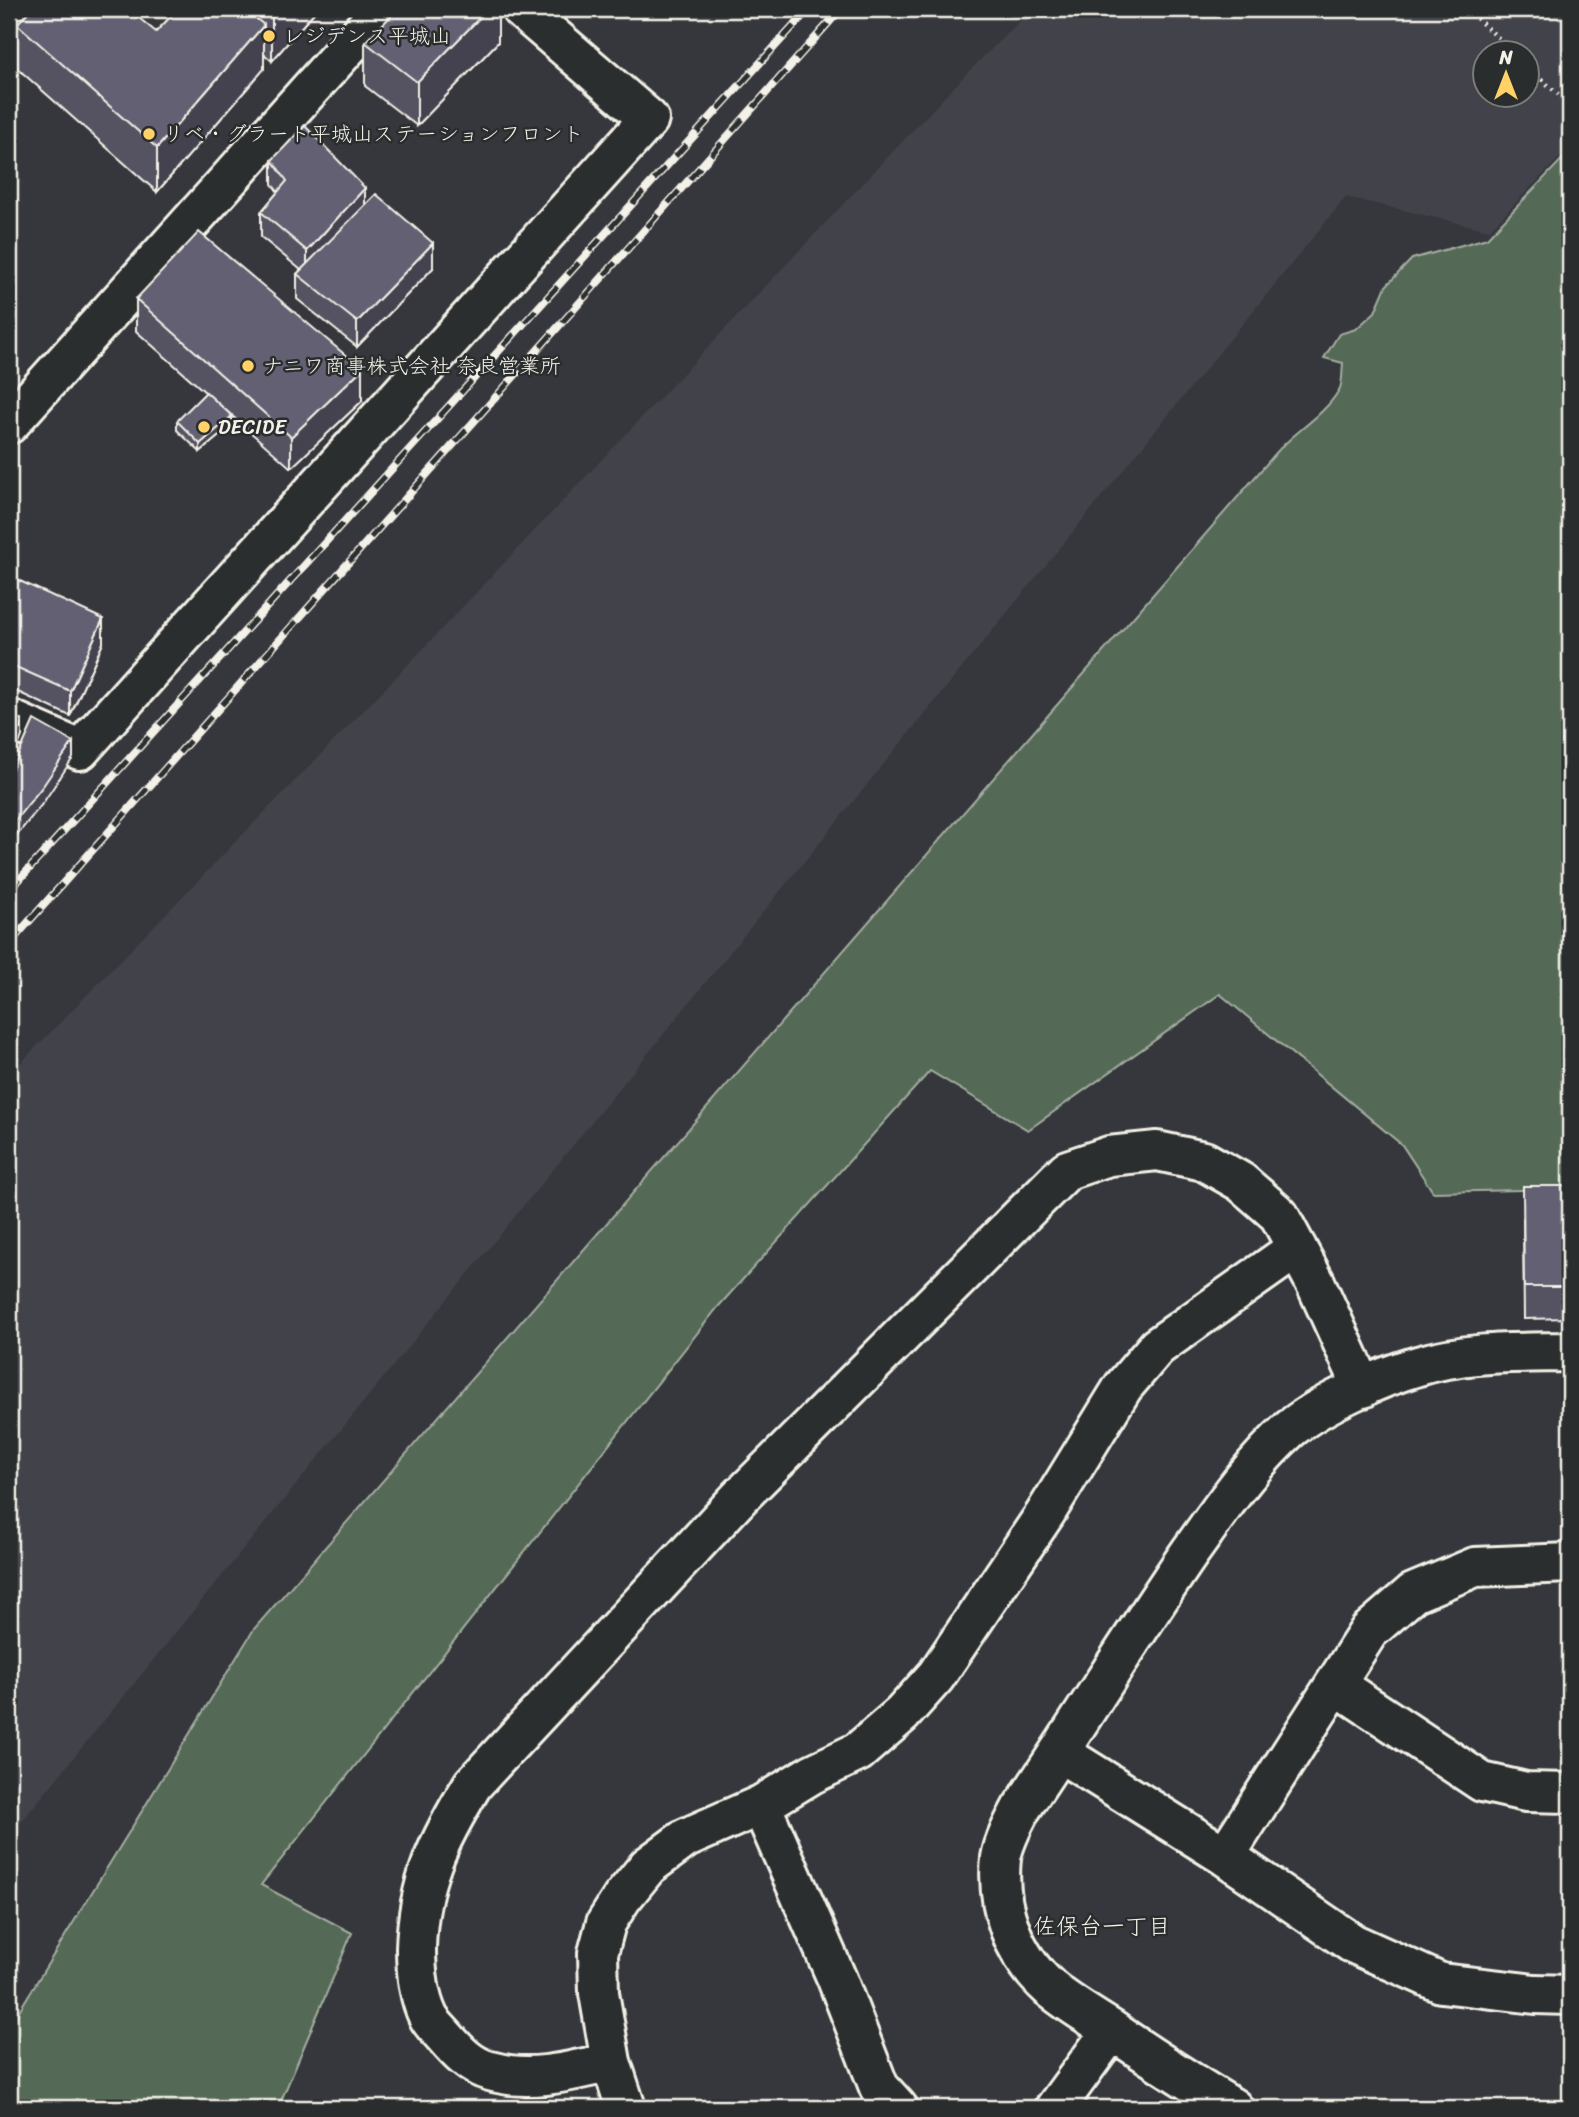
<svg xmlns="http://www.w3.org/2000/svg" width="1579" height="2117" font-family="Sriracha,'Klee One',sans-serif">
  <style>
    .built { fill: #42434c; fill-rule: evenodd }
    .green { fill: #546a57; stroke: #a4aea0; stroke-width: 2 }
    .lines { fill: none; stroke-linecap: round; stroke-linejoin: round }
    .street-casing { stroke: #f4f1e8; stroke-width: 44 }
    .secondary-casing { stroke: #f4f1e8; stroke-width: 44 }
    .path { stroke: #f4f1e8; stroke-width: 4.5; stroke-dasharray: 2 5; stroke-linecap: butt }
    .street { stroke: #2a2d2e; stroke-width: 38 }
    .secondary { stroke: #2a2d2e; stroke-width: 38 }
    .rail-casing { stroke: #f4f1e8; stroke-width: 8 }
    .rail { stroke: #2a2d2e; stroke-width: 5; stroke-dasharray: 16; stroke-linecap: butt }
    .wall { fill: #545362; stroke: #f4f1e8; stroke-width: 2 }
    .shaded-wall { fill: #454350; stroke: #f4f1e8; stroke-width: 2 }
    .building { fill: #626072; stroke: #f4f1e8; stroke-width: 2 }
    .poi-dot { fill: #ffd166; stroke: #2a2d2e; stroke-width: 2.5 }
    .labels { text-anchor: middle; stroke-width: 5; stroke-linejoin: round; paint-order: stroke }
    .poi-label { font-size: 21px; fill: #f4f1e8; stroke: #2a2d2e; text-anchor: start }
    .neighbourhood-label { font-size: 23px; fill: #f4f1e8; stroke: #2a2d2e }
  </style>
  <rect width="100%" height="100%" fill="#35373c"/>
  <filter id="ink" filterUnits="userSpaceOnUse"><feTurbulence type="fractalNoise" baseFrequency=".0143" numOctaves="2"/><feDisplacementMap in="SourceGraphic" scale="14" xChannelSelector="R" yChannelSelector="G"/><feConvolveMatrix kernelMatrix="1 2 1 2 8 2 1 2 1" color-interpolation-filters="sRGB"/></filter>
  <g filter="url(#ink)">
    <path class="built" d="M1032,9H1570V147L1489,230L1346,197L9,1837V1075L401,672L970,70ZM1484,52H1526V94H1484Z"/>
    <path class="green" d="M1570,151V1189L1433,1192L1402,1145L1220,994L1028,1130L930,1071L718,1307L261,1885L352,1933L278,2108H109L76,2099L71,2108H9V2027L254,1629L1276,453C1295,431 1324,416 1339,390C1343,384 1342,371 1343,363L1324,358L1339,334L1356,329L1375,312L1386,286L1412,259L1487,238Z"/>
    <g class="lines">
      <g class="street-casing">
        <path id="street" d="M9,40L36,9
          M9,719L80,750L649,119L521,9
          M1336,1685L1482,1782L1526,1792L1570,1793
          M1059,1752L1225,1856L1352,1943L1441,1983L1535,1994L1570,1995
          M761,1805L837,1979L879,2087L898,2108
          M1225,1856L1369,1631L1413,1593L1475,1567L1570,1563
          M611,2062C572,2071 530,2083 490,2071C470,2066 457,2051 444,2036C439,2030 431,2023 428,2016C418,1995 416,1970 416,1948C418,1881 439,1840 473,1784L740,1497L1067,1170L1109,1156L1157,1151L1204,1161L1241,1182L1279,1215L1316,1284L1363,1388
          M626,2108L611,2062L599,1993L598,1953L606,1923L622,1898L648,1866L686,1838L761,1805L812,1774L858,1752L902,1714L936,1676L1045,1514L1123,1387L1157,1347L1297,1248
          M1055,2108L1112,2030
          M1233,2108C1192,2083 1152,2058 1112,2030C1092,2017 1069,2004 1050,1988C1013,1955 996,1907 1001,1858C1004,1841 1013,1824 1021,1809C1079,1724 1132,1636 1190,1552C1221,1509 1250,1465 1290,1429C1320,1404 1380,1377 1418,1366C1467,1351 1519,1353 1570,1352"/>
      </g>
      <g class="secondary-casing">
        <path id="secondary" d="M9,424L382,9"/>
      </g>
      <path class="path" d="M1466,9L1514,52
        M1526,65L1570,105"/>
      <use href="#street" class="street"/>
      <use href="#secondary" class="secondary"/>
      <g class="rail-casing">
        <path id="rail" d="M9,891L809,9
          M9,944L841,9"/>
      </g>
      <use href="#rail" class="rail"/>
    </g>
    <path class="wall" d="M178,9H317L272,61L264,54V69L157,192L17,68V24L156,32Z
      M498,9V42L417,126L365,86V42Z
      M272,160L365,205L433,268L357,347L297,299V274L301,270L261,237V212L278,192L272,184Z
      M136,299L362,401L291,468L136,331Z
      M177,421L232,425L200,452L177,430Z
      M9,576L103,643L70,716L9,688Z
      M1570,1186V1318L1524,1319L1523,1218Z"/>
    <path class="shaded-wall" d="M279,9H317L272,61V17Z
      M488,9H498V42L417,126V82Z
      M264,25V69L157,192V148Z
      M365,188V213L307,275V251Z
      M433,243V268L357,347V322Z
      M362,369V401L291,468V437Z
      M232,416V425L200,452V444Z
      M103,619V643L70,716V691Z
      M22,720V736L9,770V754Z
      M73,742V758L43,803L9,845V828Z"/>
    <path class="building" d="M31,9H128L156,32L178,9H245L264,25L157,148L17,24Z
      M263,9H279L272,17Z
      M398,9H488L417,82L365,42Z
      M305,126L365,188L307,251L261,212L287,181L272,160Z
      M376,194L433,243L357,322L297,274Z
      M199,232L362,369L291,437L136,299Z
      M206,392L232,416L200,444L177,421Z
      M9,576L103,619L70,691L9,664Z
      M9,714L22,720L9,754Z
      M34,720L73,742L43,786L9,828V776Z
      M1523,1186H1570V1287H1524Z"/>
  </g>
  <g class="poi-dot">
    <circle cx="269" cy="36" r="7"/>
    <circle cx="149" cy="134" r="7"/>
    <circle cx="248" cy="366" r="7"/>
    <circle cx="204" cy="427" r="7"/>
  </g>
  <g class="labels">
    <g class="poi-label">
      <text x="283" y="43">レジデンス平城山</text>
      <text x="163" y="141">リベ・グラート平城山ステーションフロント</text>
      <text x="262" y="373">ナニワ商事株式会社 奈良営業所</text>
      <text x="218" y="434">DECIDE</text>
    </g>
    <g class="neighbourhood-label">
      <text x="1102" y="1934">佐保台一丁目</text>
    </g>
  </g>
  <rect width="1579" height="2117" fill="none" stroke="#2a2d2e" stroke-width="35"/>
  <rect x="18" y="18" width="1544" height="2082" fill="none" stroke="#f4f1e8" stroke-width="2.5" filter="url(#ink)"/>
  <g transform="translate(1506 74)"><circle r="33" fill="#2a2d2e" stroke="#7b7b78" stroke-width="2"/>
  <path d="M0-5L12 26L0 18L-12 26Z" fill="#ffd166"/>
  <text y="-10" font-size="19" font-weight="bold" text-anchor="middle" fill="#f4f1e8">N</text>
  </g>
</svg>
